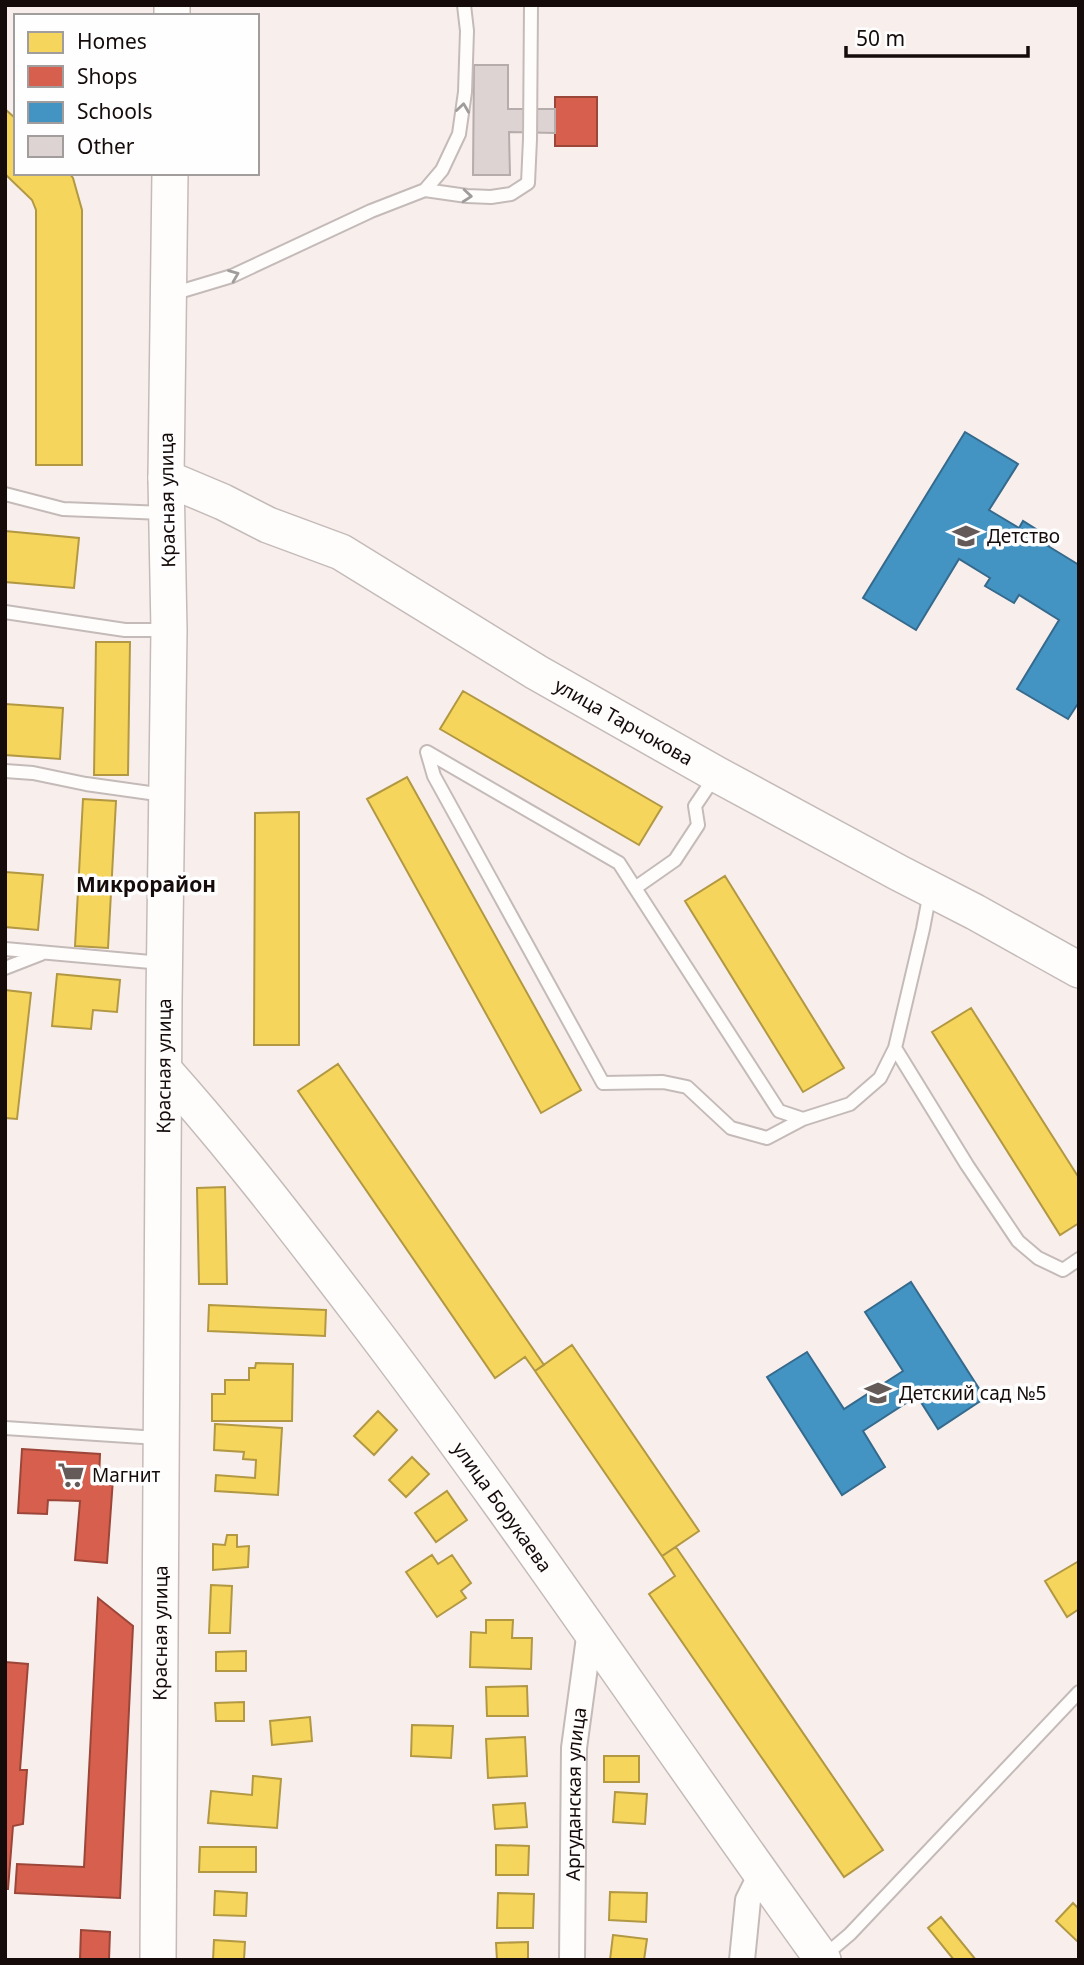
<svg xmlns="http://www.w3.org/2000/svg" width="1084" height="1965" font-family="'Noto Sans',sans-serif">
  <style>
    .homes { fill: #f6d55c; stroke: #b29843; stroke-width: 2 }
    .shops { fill: #d6604d; stroke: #9c4639; stroke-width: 2 }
    .schools { fill: #4393c3; stroke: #356a8c; stroke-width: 2 }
    .building { fill: #dcd3d2; stroke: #b5acab; stroke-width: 2 }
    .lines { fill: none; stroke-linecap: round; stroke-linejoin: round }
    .lane-casing { stroke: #c4bbb9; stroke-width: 16 }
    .street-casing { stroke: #c4bbb9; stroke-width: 28 }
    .secondary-casing { stroke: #c4bbb9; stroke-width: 38 }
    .lane { stroke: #fefdfc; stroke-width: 12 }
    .street { stroke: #fefdfc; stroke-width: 24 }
    .secondary { stroke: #fefdfc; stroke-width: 35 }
    .oneway { stroke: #a09c9b }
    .labels { text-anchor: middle; stroke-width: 7; stroke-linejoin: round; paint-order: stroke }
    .street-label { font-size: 19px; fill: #140b0a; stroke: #fefefe }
    .poi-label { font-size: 19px; fill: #140b0a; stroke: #fefefe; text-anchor: start }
    .neighbourhood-label { font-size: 21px; font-weight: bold; fill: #140b0a; stroke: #fefefe }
  </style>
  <rect width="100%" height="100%" fill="#f8efed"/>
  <path class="homes" d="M5,109L16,119V173H69L73,178L82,210V465H36V210L32,200L5,174Z
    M5,531L79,538L74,588L5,582Z
    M96,642H130L128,775H94Z
    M463,691L662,807L639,845L440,729Z
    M5,704L63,708L60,759L5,755Z
    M407,777L581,1090L541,1113L367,799Z
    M83,799L116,801L108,948L75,946Z
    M299,812V1045H254L255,813Z
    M5,872L43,875L38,930L5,927Z
    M725,876L844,1068L803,1092L685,901Z
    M57,974L120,980L117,1012L93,1010L91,1029L52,1026Z
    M5,990L31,993L17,1119L5,1118Z
    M971,1008L1079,1178V1223L1060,1235L932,1032Z
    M338,1064L544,1365L535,1371L525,1357L495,1378L298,1091Z
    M225,1187L227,1284H199L197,1188Z
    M209,1305L326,1310L325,1336L208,1331Z
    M572,1345L699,1531L662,1556L535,1371Z
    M256,1363L293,1364L292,1421H212V1394H225V1380H249V1368H255Z
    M378,1411L397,1430L374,1455L354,1436Z
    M215,1424L282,1428L278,1495L215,1491L216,1475L255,1478L256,1460L243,1459L244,1452L214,1450Z
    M412,1457L429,1474L406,1497L389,1480Z
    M447,1491L467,1520L436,1542L415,1513Z
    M227,1535H237V1547L249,1546L248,1567L213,1570V1544L225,1545Z
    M676,1547L883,1850L844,1877L649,1594L675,1576L662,1556Z
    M432,1555L438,1564L452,1555L471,1583L461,1591L466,1598L437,1617L406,1572Z
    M1079,1561V1609L1067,1617L1045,1581Z
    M211,1585L232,1586L230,1633H209Z
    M486,1620H513L512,1638H532L531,1669L470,1667L471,1632L486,1633Z
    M246,1651V1671H216V1652Z
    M527,1686L528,1716H487L486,1687Z
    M244,1702V1721H216L215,1703Z
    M310,1717L312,1741L272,1745L270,1721Z
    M412,1725L453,1726L451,1758L411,1756Z
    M525,1737L527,1776L488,1778L486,1739Z
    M604,1756H639V1782H604Z
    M253,1776L281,1779L277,1828L208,1823L211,1791L252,1795Z
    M615,1792L647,1794L645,1824L613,1822Z
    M525,1803L527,1827L495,1829L493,1805Z
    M496,1845L529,1846L528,1875H496Z
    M200,1847H256V1872H199Z
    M215,1891L247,1893L246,1916L214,1915Z
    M610,1892L647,1893L646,1922L609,1920Z
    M498,1893L534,1894L533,1928H497Z
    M1073,1903L1079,1909V1943L1056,1921Z
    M941,1917L976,1960H954L928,1928Z
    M613,1935L647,1939L644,1960H610Z
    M214,1940L245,1942L244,1960H213Z
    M528,1942V1960H497L496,1943Z"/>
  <path class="shops" d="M555,97H597V146H555Z
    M22,1449L100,1454L99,1478L113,1479L107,1563L75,1560L80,1501L48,1500L47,1514L18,1513Z
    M98,1598L133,1626L120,1898L15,1893L17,1864L84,1867Z
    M5,1662L28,1664L20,1770H27L23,1824L13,1826L8,1889H5Z
    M81,1930L110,1932L109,1960H80Z"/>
  <path class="schools" d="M965,432L1018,464L989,510L1019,528L1023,521L1052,539L1048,546L1079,565V702L1068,719L1017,689L1059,620L1019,595L1014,603L985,586L990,578L959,559L916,630L863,598Z
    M911,1282L985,1398L938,1429L917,1396L863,1431L885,1467L842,1495L767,1377L807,1352L844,1409L903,1371L865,1312Z"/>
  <path class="building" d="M474,65H508V109H555V133L509,132L510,175H473Z"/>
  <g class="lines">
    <g class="lane-casing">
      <path id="lane" d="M425,190L442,170L459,134L465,92L467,31L464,5
        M172,294L232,276L371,211L425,190L467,196L491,197L511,194L528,183L530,139L531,5
        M5,494L63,509L164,513
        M5,612L125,630H168
        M5,771L33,773L86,784L164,795
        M716,775L695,806L698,825L675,860L635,888L619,863L427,752L434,776L603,1083L663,1082L687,1087L731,1128L767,1138L803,1119
        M635,888L779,1111L803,1119L850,1104L880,1078L895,1048
        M930,892L923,929L895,1048L967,1165L1018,1241L1038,1258L1063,1270L1079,1259
        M5,949L162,963
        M5,968L41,954
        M5,1428L158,1438
        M824,1956L850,1934L1079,1692"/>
    </g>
    <g class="street-casing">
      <g id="street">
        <path id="s1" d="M572,1960L574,1748L590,1630"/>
        <path d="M742,1960L748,1900L761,1874"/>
      </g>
    </g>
    <g class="secondary-casing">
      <g id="secondary">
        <path d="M172,16V5"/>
        <path id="s2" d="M166,478L223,502L268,525L341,552L536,672L716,774L899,873L975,912L1079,970"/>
        <path id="s3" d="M164,1070C232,1146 294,1227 356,1308C518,1520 666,1743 823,1960"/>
        <path id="s4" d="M158,1960L164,1001L169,630L166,478L170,173"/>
      </g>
    </g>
    <use href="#lane" class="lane"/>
    <use href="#street" class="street"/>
    <use href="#secondary" class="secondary"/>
  </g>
  <defs><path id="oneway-chevron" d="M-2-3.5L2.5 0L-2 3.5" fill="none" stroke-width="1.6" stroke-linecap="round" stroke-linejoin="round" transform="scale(1.75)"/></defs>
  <g class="oneway">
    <use href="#oneway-chevron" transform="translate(463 108) rotate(-82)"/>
    <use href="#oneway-chevron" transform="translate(467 196) rotate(5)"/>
    <use href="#oneway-chevron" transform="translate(234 275) rotate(-22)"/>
  </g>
  <defs>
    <g id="school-bare" transform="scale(2.1)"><path d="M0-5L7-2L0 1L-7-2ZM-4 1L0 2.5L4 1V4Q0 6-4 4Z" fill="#645b59" stroke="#fefefe" stroke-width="2.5" paint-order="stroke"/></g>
    <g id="supermarket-bare" transform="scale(2.1)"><path d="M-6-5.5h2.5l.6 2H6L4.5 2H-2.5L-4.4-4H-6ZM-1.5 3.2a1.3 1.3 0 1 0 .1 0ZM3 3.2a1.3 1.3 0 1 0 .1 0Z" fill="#645b59" stroke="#fefefe" stroke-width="2.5" paint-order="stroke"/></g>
  </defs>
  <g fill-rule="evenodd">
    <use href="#school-bare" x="966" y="536"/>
    <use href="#school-bare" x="878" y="1393"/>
    <use href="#supermarket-bare" x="71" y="1475"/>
  </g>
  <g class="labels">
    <g class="street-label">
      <text transform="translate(167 500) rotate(-91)" y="7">Красная улица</text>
      <text dy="7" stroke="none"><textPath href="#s2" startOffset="520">улица Тарчокова</textPath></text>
      <text dy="7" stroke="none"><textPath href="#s4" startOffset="894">Красная улица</textPath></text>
      <text dy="7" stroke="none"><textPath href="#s3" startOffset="553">улица Борукаева</textPath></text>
      <text dy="7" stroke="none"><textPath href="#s4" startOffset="327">Красная улица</textPath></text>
      <text dy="7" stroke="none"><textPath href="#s1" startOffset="166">Аргуданская улица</textPath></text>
    </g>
    <g class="poi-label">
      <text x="987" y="543">Детство</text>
      <text x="899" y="1400">Детский сад №5</text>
      <text x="92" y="1482">Магнит</text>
    </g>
    <g class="neighbourhood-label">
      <text x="146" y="892">Микрорайон</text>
    </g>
  </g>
  <rect width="1084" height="1965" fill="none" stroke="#140b0a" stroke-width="14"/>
  <rect x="14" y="14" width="245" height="161" fill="#fefefe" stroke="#a09d9c" stroke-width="2"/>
  <rect x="28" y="32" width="35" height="21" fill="#f6d55c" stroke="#a09d9c" stroke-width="2"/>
  <text x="77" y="49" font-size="21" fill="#140b0a">Homes</text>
  <rect x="28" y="66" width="35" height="21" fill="#d6604d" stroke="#a09d9c" stroke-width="2"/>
  <text x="77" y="84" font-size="21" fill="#140b0a">Shops</text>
  <rect x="28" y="102" width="35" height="21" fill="#4393c3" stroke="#a09d9c" stroke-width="2"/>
  <text x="77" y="119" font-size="21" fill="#140b0a">Schools</text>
  <rect x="28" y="136" width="35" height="21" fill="#dcd3d2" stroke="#a09d9c" stroke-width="2"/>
  <text x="77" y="154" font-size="21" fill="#140b0a">Other</text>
  <path d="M846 46v10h182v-10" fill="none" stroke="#140b0a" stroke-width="3.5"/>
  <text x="856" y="46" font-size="21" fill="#140b0a" stroke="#fefefe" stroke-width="5" paint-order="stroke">50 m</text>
</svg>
